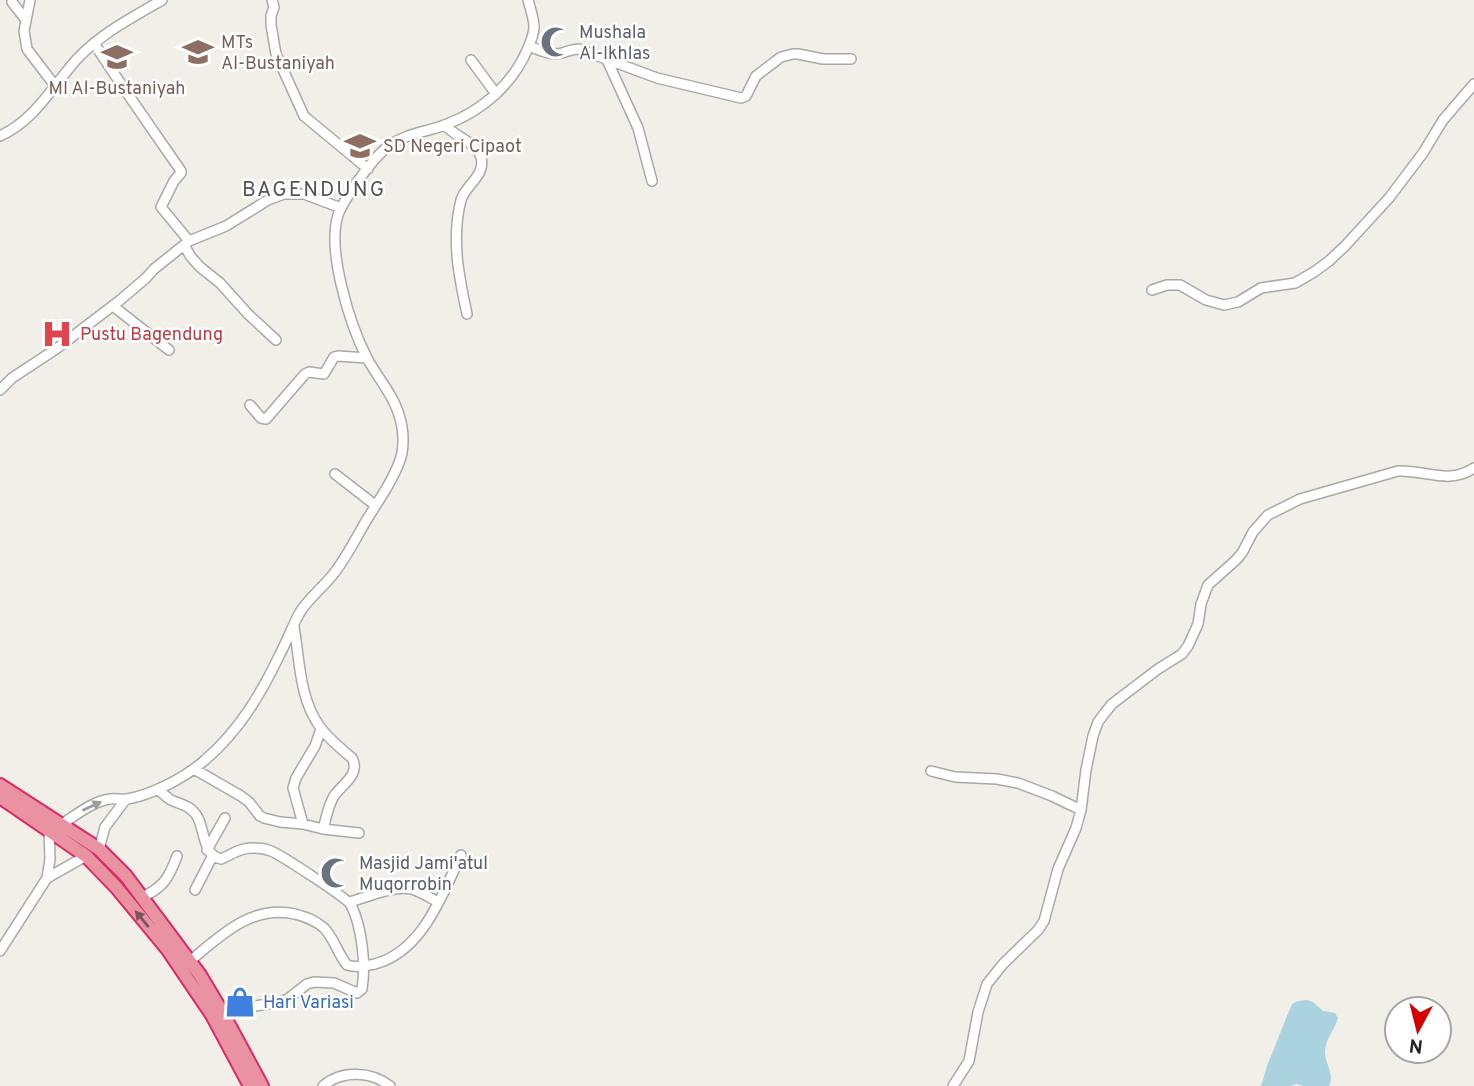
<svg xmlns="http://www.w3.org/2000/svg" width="1474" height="1086" font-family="Overpass,sans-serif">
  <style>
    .water { fill: #aad3df }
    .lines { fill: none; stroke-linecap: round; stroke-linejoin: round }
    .minor-casing { stroke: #a9a9a9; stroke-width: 12 }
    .highway-casing { stroke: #dc2a67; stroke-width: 16 }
    .minor { stroke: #fff; stroke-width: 9 }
    .highway { stroke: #e892a2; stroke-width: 12 }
    .oneway { fill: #9c9c9c }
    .oneway2 { fill: #7b545c }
    .labels { text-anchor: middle; stroke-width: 5; stroke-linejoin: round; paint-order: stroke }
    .worship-label { font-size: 18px; fill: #5b616d; stroke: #fff; text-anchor: start }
    .education-label { font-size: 18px; fill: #785e54; stroke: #fff; text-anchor: start }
    .health-label { font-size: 18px; fill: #be3a42; stroke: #fff; text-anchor: start }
    .shop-label { font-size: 18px; fill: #366cbe; stroke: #fff; text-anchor: start }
    .quarter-label { font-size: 21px; letter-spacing: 2px; fill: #555; stroke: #fff }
  </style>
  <rect width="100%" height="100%" fill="#f2efe9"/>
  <path class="water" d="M1307,1000L1313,1002L1323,1011L1335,1013L1338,1018C1335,1030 1325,1039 1325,1052C1325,1065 1335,1073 1329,1086H1304L1297,1084L1291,1086H1261L1267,1066L1291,1006C1295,1000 1301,1001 1307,1000Z"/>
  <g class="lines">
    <g class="minor-casing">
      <path id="minor" d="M30,0L24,31L27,49L56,87
        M272,0L274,7L271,16V25L276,54L304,116L368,169
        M12,2L26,20
        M94,43C122,87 152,129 181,171V173L174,181L161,207L189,241
        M529,46C539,50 551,56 562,53C569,51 572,49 579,49L657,78L741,98L746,96L756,76L781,57L793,54H798L823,59H851
        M471,60L496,94
        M607,60L638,128L652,181
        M445,125C455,137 476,142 481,157C486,176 466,184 461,200C451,239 459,277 467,314
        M0,136C35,120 52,87 77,59C100,34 133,17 162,0
        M184,245L191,257L200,267L220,283L248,314L276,340
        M1152,290L1167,285H1180L1206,300L1224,305L1238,302L1261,288L1295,283L1314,272L1329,261L1345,246L1389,198L1423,153L1443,120L1474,84
        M113,306L169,350
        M0,390L12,378L56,349L119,301L146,278L154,269L189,241L226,226L268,200L284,194H304L341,208
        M250,405L261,418L266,419L305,374L309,372L324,374L334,357L338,356L367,358
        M335,474L375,505
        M294,627C300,661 299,698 320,727C329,739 341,749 352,758C361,775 341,785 334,796C328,806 326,819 323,829
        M194,769L241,796L249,802L260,816L264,818L280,822L303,824L323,829L359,833
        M931,771L955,777L997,779L1018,783L1052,796L1081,810
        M158,789C162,793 166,797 171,800C182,805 192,806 198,818C205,832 203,855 221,859C233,854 241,847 255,848C261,848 266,849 271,851C281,855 347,898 351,905C362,927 366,964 362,989L357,993L334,983L314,982L307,984L289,998L281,1002L255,1006H236L222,1012
        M62,824C76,815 93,801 110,799C116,798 121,800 127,799C152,795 186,777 205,760C239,731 261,694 280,654C287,641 292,627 299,614C308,598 324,587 335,572C347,556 356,538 366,521C377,503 398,473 402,453C404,440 403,427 399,415C393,394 377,377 367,358C350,325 324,244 340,210C349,192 374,156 390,145C407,133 428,132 447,124C482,111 513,84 528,48C531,41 534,34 534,27C534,18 530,8 528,0
        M303,824L293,788L296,778L315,746L321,729
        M99,849L105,827L126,799
        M207,850L225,818
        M47,878L50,859L49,831
        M195,890L212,857
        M142,897C163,888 169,878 177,856
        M350,902C367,897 394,885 412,889C421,892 429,897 438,902
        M0,951L47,878L86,856
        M190,961C220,936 252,904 295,914C306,917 315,920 324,928C334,938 338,954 347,965C357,968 365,966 375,964C423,951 442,895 461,855
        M323,1086C342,1070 371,1071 390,1086
        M953,1086L969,1061L978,1012L987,984L1003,964L1038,930L1044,921L1058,869L1076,828L1081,810L1086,770L1093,736L1098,722L1104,714L1112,704L1158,669L1182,654L1188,646L1198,624L1201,604L1208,585L1236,560L1242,553L1253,532L1268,515L1300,499L1398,471C1426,470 1449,485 1474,468"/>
    </g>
    <g class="highway-casing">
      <path id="highway" d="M0,785L99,849L126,876L200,975L222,1012L262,1086
        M0,797L86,856L116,887L168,950L212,1015L250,1086"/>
    </g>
    <use href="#minor" class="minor"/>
    <use href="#highway" class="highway"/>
  </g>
  <defs><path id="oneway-solid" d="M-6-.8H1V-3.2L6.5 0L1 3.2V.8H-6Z" transform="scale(1.75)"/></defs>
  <use class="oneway" href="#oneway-solid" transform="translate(92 806) rotate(-25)"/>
  <use class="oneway2" href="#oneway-solid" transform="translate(142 919) rotate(-129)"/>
  <defs>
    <g id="mosque-bare" transform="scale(2.415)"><path d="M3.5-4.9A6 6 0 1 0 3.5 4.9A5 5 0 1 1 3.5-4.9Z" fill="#6b7280" stroke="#fff" stroke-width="2.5" paint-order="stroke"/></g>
    <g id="school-bare" transform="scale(2.415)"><path d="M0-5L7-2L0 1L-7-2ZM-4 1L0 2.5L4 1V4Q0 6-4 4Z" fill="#8d6e63" stroke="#fff" stroke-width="2.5" paint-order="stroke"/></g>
    <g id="hospital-bare" transform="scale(2.415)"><path d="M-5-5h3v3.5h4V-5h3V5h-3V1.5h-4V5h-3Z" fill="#e0444e" stroke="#fff" stroke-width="2.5" paint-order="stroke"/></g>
    <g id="shop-bare" transform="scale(2.415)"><path d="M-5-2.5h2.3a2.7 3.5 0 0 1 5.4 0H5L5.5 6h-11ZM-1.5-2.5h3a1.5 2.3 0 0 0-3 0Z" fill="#3f7fe0" stroke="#fff" stroke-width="2.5" paint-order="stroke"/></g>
  </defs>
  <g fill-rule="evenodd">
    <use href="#mosque-bare" x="556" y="42"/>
    <use href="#school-bare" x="198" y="52"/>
    <use href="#school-bare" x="117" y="57"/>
    <use href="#school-bare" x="360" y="146"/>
    <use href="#hospital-bare" x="57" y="334"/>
    <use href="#mosque-bare" x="336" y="873"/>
    <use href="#shop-bare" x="240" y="1002"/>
  </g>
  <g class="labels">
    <g class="worship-label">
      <text x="579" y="38">Mushala<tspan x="579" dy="21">Al-Ikhlas</tspan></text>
      <text x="359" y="869">Masjid Jami'atul<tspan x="359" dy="21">Muqorrobin</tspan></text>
    </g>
    <g class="education-label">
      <text x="221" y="48">MTs<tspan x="221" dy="21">Al-Bustaniyah</tspan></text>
      <text x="117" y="94" text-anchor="middle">MI Al-Bustaniyah</text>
      <text x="383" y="152">SD Negeri Cipaot</text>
    </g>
    <g class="health-label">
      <text x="80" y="340">Pustu Bagendung</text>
    </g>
    <g class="shop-label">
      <text x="263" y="1008">Hari Variasi</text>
    </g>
    <g class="quarter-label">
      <text x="314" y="196">BAGENDUNG</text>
    </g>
  </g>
  <g transform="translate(1418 1030) rotate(187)"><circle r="33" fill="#ffffff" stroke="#a7a7a7" stroke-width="2"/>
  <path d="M0-5L12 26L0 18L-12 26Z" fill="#d40000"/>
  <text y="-10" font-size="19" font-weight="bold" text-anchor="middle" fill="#222222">N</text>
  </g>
</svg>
